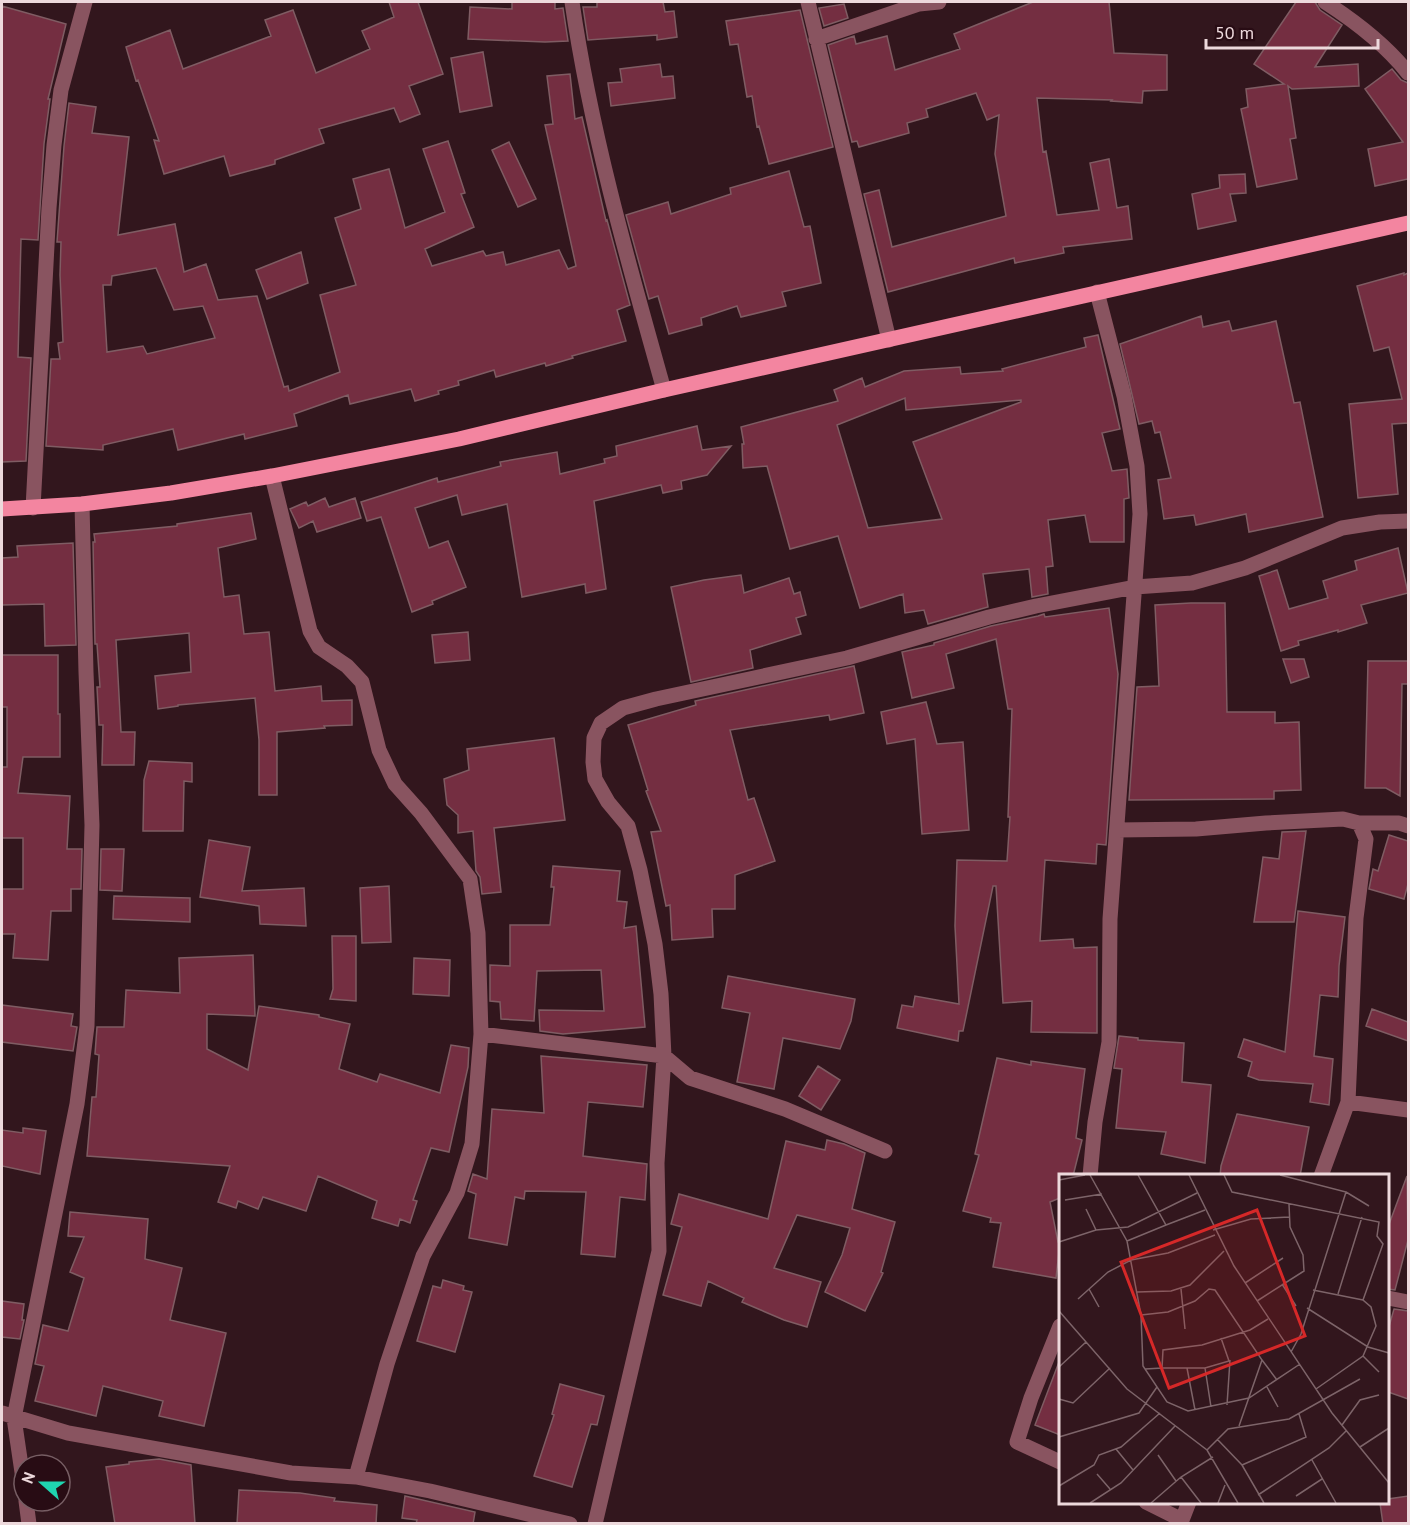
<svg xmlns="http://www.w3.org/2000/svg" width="1410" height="1525" font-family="'PT Sans',sans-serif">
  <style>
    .building { fill: #742e41; stroke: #7f5c63; stroke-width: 1.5; fill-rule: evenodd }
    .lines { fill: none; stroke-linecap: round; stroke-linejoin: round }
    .minor { stroke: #895460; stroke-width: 15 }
    .major { stroke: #f385a0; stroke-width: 15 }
    .inset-road { fill: none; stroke: #7d6469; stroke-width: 1.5 }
    .view { fill: #d62828; fill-opacity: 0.15; stroke: #d62828; stroke-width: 3 }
    .inset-edge { fill: none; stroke: #edd9dc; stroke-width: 3 }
  </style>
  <rect width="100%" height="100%" fill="#32161d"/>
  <path class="building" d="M389,2H418L443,74L409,86L420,114L400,122L394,108L319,129L324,143L275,160V164L230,176L224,156L164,174L154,140L159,141L138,80L136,81L126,47L170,30L183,69L271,36L265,20L293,10L316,73L370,49L362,31L394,17Z
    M512,2H555V9L563,8L568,41L545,42L468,39L470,7L512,9Z
    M597,2H663L665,12L674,11L677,37L657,40V35L588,40L583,7H597Z
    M1033,2H1109L1114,53L1167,55V90L1143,91L1142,103L1111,101L1112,100L1037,98L1043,152L1046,151L1057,215L1099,210L1090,163L1109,159L1117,208L1128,206L1132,239L1063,247L1064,253L1015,263L1014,258L888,292L864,194L879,190L892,247L1006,216L995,154L999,115L987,120L976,93L926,109L928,117L907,123L909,133L859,147L857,141L852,142L828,45L854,36L856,44L887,36L895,70L960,49L954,34Z
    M1296,2H1315L1320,10L1342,25L1315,67L1358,64L1359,86L1292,89L1288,86L1296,138L1290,139L1297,179L1257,187L1241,109L1248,107L1246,89L1284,84L1254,64Z
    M844,4L848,18L824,26L819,8Z
    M2,6L66,24L48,99H50L44,144L38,240L21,239L18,357L31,358L26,461L2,462Z
    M800,10L833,147L769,164L759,126L757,127L752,96L747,97L738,44L730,45L726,21Z
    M483,52L492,106L460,112L451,58Z
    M660,64L662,77L673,76L675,98L611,106L608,83L622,82L620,69Z
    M1392,69L1401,80L1408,83V179L1375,186L1368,149L1403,142L1365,89Z
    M570,74L575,119L582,117L606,221L607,220L630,305L617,310L626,341L572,356L573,358L546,366L545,363L496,377L494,370L458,381L459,385L438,391L439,394L415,401L411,389L350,404L348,395L294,414L297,426L245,439L244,434L178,450L173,429L103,445V450L46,446L51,359H60L58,343L63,342L60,275L61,242H57L64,146L69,103L96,107L92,133L129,137L118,235L175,224L184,272L206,264L218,300L257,296L284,387L288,386L289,391L340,372L320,295L356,285L335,218L361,209L353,179L389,169L405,228L445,212L423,149L448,141L465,193L461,194L474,227L425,249L432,266L483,251L486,256L503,252L506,265L559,250L568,269L576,266L545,125L553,124L547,76ZM156,268L174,310L203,306L215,338L147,354L143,346L107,352L103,285H111L112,276Z
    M509,142L536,199L518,207L492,150Z
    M789,171L804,227L810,226L821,283L782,292L786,306L741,317L737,306L701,318L702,325L669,334L658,296L649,299L626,215L668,202L671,214L731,194L730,188Z
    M1245,174L1246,193L1230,194L1236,221L1198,229L1192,194L1220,188L1219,175Z
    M301,252L308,283L267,299L256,270Z
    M1404,273V275L1408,273V423L1392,424L1398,494L1358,498L1349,404L1402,399L1389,347L1374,351L1357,286Z
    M1201,316L1203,327L1229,321L1232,331L1276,321L1294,403L1300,402L1323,517L1249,532L1246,514L1196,525L1194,515L1164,519L1158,480L1171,478L1160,432L1155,433L1152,421L1139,424L1120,344Z
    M1098,335L1120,429L1102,433L1112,471L1127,469L1129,498L1124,499V542H1090L1085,515L1048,520L1053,566L1046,567L1048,594L1032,597L1029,569L983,574L988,607L928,624L924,610L905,613L903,594L860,608L838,536L790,549L767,466L743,468L742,444H744L741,427L838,401L834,390L862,378L865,387L904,371L960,367L961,374L1003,371L1002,369L1086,347L1084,338ZM905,398L906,410L1021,400V402L913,442L942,519L868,528L837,425Z
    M697,426L702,450L731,446L707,475L681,481L682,489L663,493L661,485L594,501L606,589L586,593L585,584L522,597L507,504L462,515L457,495L415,508L429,548L448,541L466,587L432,601L433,604L412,612L381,517L367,521L361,502L437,478L438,482L501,466L500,462L557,452L560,474L605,463L604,459L617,456L616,446Z
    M325,498L329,507L355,498L361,518L317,532L313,521L299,528L290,509L306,502L308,506Z
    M251,513L256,539L218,548L224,597L239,595L244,634L269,632L275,691L321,686L322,701L352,700V725L324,726L325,728L277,732V795H259V740L255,698L178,705V706L158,709L155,676L191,672L189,633L116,640L121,732H135L134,765H102L103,725H99L97,687H100L97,644H95L93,542H95L94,534L177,526V524Z
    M73,543L76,645L45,646L44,604L2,605V558L18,557L17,546Z
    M1398,548L1408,593L1361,605L1367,623L1338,632V630L1298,641L1299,645L1281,651L1259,576L1277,570L1289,609L1328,598L1323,581L1357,570L1355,561Z
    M741,575L744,593L789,578L794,594L800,592L806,615L796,618L801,634L750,650L753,668L691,682L671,587L704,580Z
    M1191,603H1225L1227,712H1275V723L1299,722L1301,790L1274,791V799L1129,800L1137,687L1159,686L1155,605Z
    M1109,608L1118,674L1106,845L1097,844L1096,864L1045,860L1040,941L1073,939L1074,948L1097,947V1033L1031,1032L1032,1001L1003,1003L996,886H993L963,1031H959L958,1041L897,1028L902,1005L913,1007L915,996L959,1004L955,926L957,860L1007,861L1010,817H1008L1012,709H1008L996,639L946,654L954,688L912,698L902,652L934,645V643L991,626L1038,616L1044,614L1045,617Z
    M468,632L470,660L435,663L432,635Z
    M2,655H58V714H60V757H23L18,793L70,796L67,849H82L81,889H71V911H51L48,960L13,958L15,934H2V889H23V838H2V767H7V707H2Z
    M1283,659H1304L1309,677L1291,683Z
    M1368,661H1408V684H1402L1400,796L1386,788H1365Z
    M854,666L864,713L830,720L829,715L730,730L748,800L754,798L775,861L735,875V909H712L713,937L672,940L670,905L666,906L651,832L661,831L646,791L648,790L628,725L696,705L695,701Z
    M926,702L937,744L963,742L969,830L922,834L915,739L887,744L881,712Z
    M554,738L565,820L494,828L501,892L482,894L480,877L476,871L473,831L458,833V815L447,805L444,779L469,770L467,749Z
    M149,761L192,763V782L184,781L183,831H143L144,780Z
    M1306,831L1294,922H1254L1263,857L1279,859L1282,832Z
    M1389,835L1408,841V884L1404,899L1369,889L1373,869L1378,871Z
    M209,840L250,847L242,891L304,888L306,926L260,924L259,906L200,897Z
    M101,849H124L122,891L100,890Z
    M553,866L620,871L617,901L627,902L624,928L636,926L645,1027L563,1034L540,1031L539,1010L604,1011L601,970L537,971L534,1021L501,1019L500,1002L490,1001V965L510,966V925H550L554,887H551Z
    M389,886L391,942L362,943L360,888Z
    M114,896L190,898V922L113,919Z
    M1298,911L1345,917L1339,966L1338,997L1320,995L1314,1056L1333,1059L1329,1105L1310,1102L1313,1084L1259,1080L1248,1076L1252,1062L1238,1057L1244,1039L1285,1052Z
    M332,936H356V1001L330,999L333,989Z
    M253,955L255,1016L207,1014V1049L248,1070L259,1006L319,1015V1017L350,1024L339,1069L377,1082L380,1074L440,1093L451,1045L469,1048L468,1067L449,1152L431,1148L413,1200L417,1201L410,1223L400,1219L398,1226L372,1218L377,1201L318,1176L306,1211L263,1197L258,1209L238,1201L236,1208L218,1202L230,1166L87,1156L92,1097H96L99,1055L95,1054L97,1027H124L126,990L180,993L179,958Z
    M414,958L450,960L449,996L413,994Z
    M728,976L855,999L851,1021L840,1049L783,1038L774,1089L737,1082L750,1013L722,1008Z
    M2,1005L73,1014L71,1026L77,1027L73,1051L2,1042Z
    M1372,1009L1408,1022V1041L1366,1026Z
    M1119,1036L1138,1038V1040L1184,1043L1182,1082L1211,1085L1205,1163L1161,1154L1166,1132L1116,1128L1122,1069L1114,1068Z
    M541,1056L647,1065L643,1107L588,1102L583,1156L647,1164L645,1200L620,1197L615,1257L581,1254L586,1192L525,1191L524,1199L515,1197L507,1245L469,1238L476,1194L468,1191L473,1174L487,1179L492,1109L544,1113Z
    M997,1058L1031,1065V1061L1085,1069L1076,1138L1082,1140L1073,1176H1060V1198L1050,1202L1058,1242L1060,1243L1056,1278L993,1267L1001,1223L990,1222L991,1218L963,1211L979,1155L975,1154Z
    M818,1066L840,1080L821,1110L799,1096Z
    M1237,1114L1309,1127L1300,1176H1220L1221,1166Z
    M23,1128L46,1131L40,1174L2,1166V1130L23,1133Z
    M827,1140L844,1144L865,1153L852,1209L895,1222L881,1272L883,1273L865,1311L825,1292L842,1255L850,1228L797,1215L774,1268L821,1282L807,1327L784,1320L742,1302L744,1298L708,1281L701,1306L663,1295L682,1227L671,1224L679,1194L768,1219L786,1141L825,1150Z
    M1407,1176L1408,1240L1395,1290L1388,1289V1227Z
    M70,1212L148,1219L145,1259L182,1268L170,1320L226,1333L204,1426L159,1416L163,1401L103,1386L96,1416L35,1401L44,1366L35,1364L43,1325L68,1331L84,1278L70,1272L84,1237L68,1236Z
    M443,1280L464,1286L463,1290L472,1292L455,1352L417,1341L433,1286L441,1288Z
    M2,1301L24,1304L22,1320H24L20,1339L2,1337Z
    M1394,1309L1408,1311V1399L1388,1392V1330Z
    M1059,1362H1060V1435L1035,1425Z
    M560,1384L604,1396L597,1425L591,1424L572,1487L534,1476L554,1415L552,1414Z
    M159,1459L191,1465L195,1524H115L106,1467L129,1464V1462Z
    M239,1490L300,1493L335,1498L334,1501L377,1505L376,1524H237Z
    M405,1496L475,1512L473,1524H416L417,1520L402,1518Z
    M1408,1496V1524H1383L1380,1503H1388V1499Z"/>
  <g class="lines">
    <path class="minor" d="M572,2C591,133 628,262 664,390
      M808,2L889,340
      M1325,2C1356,22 1385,44 1408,73
      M816,39L919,4L939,2
      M272,476L310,631L319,647L347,666L362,682L379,750L395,784L421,813L470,879L478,933L481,1034L472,1144L457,1193L423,1256L387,1364L356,1477
      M33,508L49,208L54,145L61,90L85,2
      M1359,823H1399L1408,826
      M1117,830L1196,829L1266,823L1343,819L1359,823L1366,839L1356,918L1348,1102L1321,1176
      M481,1034L664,1056L690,1078L785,1109L885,1151
      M1348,1102L1408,1110
      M1090,1176L1095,1122L1109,1042L1110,919L1140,514L1137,466L1124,396L1097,292
      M1388,1298L1408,1302
      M1060,1326L1031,1398L1017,1442L1060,1462
      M2,1413L68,1433L291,1473L356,1477L430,1491L570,1524
      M24,1486L14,1418L77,1104L87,1026L92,825L86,672L82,504
      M26,1501L29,1524
      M1146,1502L1182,1520L1181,1524
      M1182,1520L1189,1502
      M595,1524L659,1251L657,1163L664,1056L661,994L655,944L640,870L628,826L608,802L595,779L593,762L594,738L601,723L623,708L656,699L847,658L989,617L1036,606L1135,587L1192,583L1245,568L1342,528L1380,522L1408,521"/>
    <path class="major" d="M2,509L82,504L171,493L272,476L459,439L664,390L1408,223"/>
  </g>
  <g transform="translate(1059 1174)">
    <rect width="330" height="330" fill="#32161d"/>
    <path class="inset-road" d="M31,1L68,67L82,141L84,192L108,228L129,237L190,224L241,190M79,1L107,51L146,36M130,1L175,92L273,239L330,309M165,1L173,18L320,48L318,62L324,70L304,126L312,133L317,152L304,182L257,215M221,1L287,18L242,160L232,178M0,6L26,1M287,18L310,32M6,26L43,20M27,35L37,56M154,56L192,45L230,43M68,67L107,51M0,68L37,56L69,53L138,19M186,109L224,84M223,110L237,132M30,115L40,133M122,115L126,155M254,116L304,126M78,118L112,117L131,111L165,77M279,120L303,43M19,125L49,98L72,86L109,79L156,61M198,127L245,97L244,81L231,53L230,30M248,134L309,173L330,179M0,137L68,215L148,276L179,329M82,141L109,138L136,127L150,115L156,116L203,186L180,252M304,182L320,198M203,186L218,206M0,193L27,168M103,194H146L170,187L162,164M128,194L136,236M146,194L152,233M86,195L103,194L104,176L143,171L191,156L209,145M208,213L219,233M0,225L14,229L51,194M168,231L171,186M283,251L301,226L320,221M0,263L80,239L98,213M158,265L183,291L205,329M301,273L330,254M57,275L74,296M148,276L169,255L230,245L301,205M99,281L117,307M253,286L277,329M183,291L247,263L240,240M38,300L51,315M122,303L142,329M0,312L35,291L40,281L62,273L101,239M199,321L270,274L287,257M237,322L263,305M31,329L62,309L116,252M92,329L122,303L154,283M159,329L166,311"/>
    <path class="view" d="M198,36L246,162L110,214L62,88Z"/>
    <rect width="330" height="330" class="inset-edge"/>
  </g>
  <rect width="1410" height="1525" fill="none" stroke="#edd9dc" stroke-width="6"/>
  <g transform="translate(42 1483) rotate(291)"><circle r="28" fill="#280c14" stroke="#775e64" stroke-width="1.5"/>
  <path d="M0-4.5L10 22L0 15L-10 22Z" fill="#1fd5b0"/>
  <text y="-9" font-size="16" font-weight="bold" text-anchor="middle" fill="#edd9dc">N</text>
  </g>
  <path d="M1206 39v9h172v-9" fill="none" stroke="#edd9dc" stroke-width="3"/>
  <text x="1215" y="39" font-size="18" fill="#edd9dc" stroke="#280c14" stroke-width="4.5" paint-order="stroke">50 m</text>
</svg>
